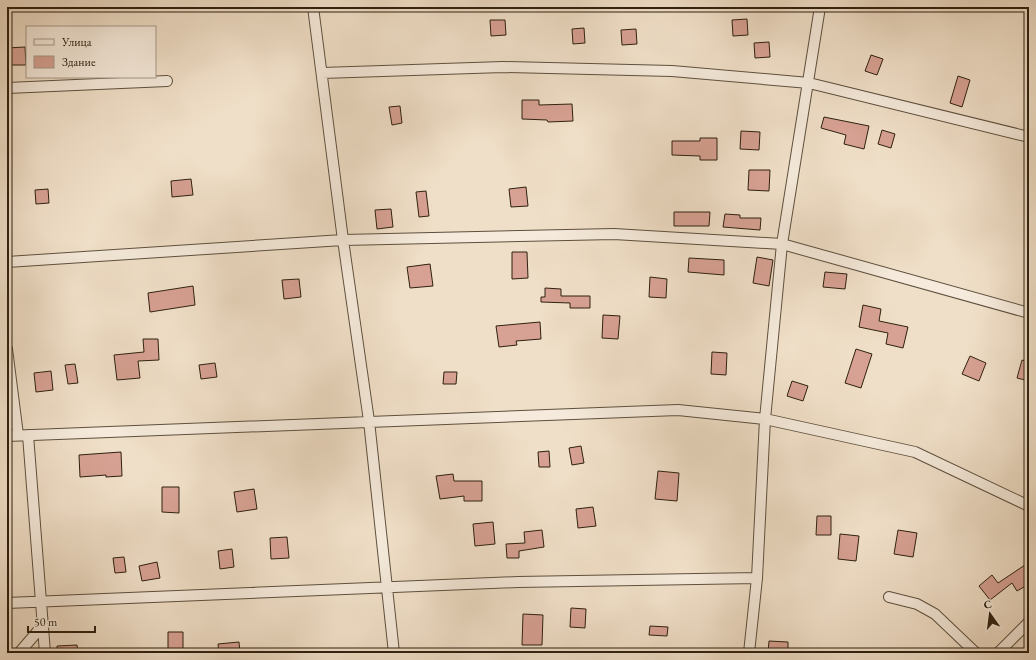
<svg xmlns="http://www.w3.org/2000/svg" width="1036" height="660" font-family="'EB Garamond',serif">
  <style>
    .building { fill: #d7a193; stroke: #2e2110 }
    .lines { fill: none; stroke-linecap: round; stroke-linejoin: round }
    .minor-casing { stroke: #5e503e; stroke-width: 12 }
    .minor { stroke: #f5eadb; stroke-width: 10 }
  </style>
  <rect width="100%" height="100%" fill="#f0dfc8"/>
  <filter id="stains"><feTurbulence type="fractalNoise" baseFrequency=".005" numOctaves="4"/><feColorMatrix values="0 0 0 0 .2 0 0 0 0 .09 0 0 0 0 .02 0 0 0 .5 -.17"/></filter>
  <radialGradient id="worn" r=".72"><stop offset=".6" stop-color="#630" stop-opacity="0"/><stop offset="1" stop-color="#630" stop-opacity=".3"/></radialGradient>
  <path class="building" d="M747,19L748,35L733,36L732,20Z
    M490,20H505L506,35L491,36Z
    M584,28L585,43L573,44L572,29Z
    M636,29L637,44L622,45L621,30Z
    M769,42L770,57L755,58L754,43Z
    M25,47L26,65H7V48Z
    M871,55L883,59L877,75L865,71Z
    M958,76L970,80L962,107L950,103Z
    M522,100H539V105L572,104L573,121L548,122L547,120L522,119Z
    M400,106L402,123L392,125L389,107Z
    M824,117L869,126L864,149L844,144L846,135L821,128Z
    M882,130L895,134L891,148L878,144Z
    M741,131L760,132L759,150L740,149Z
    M700,138H717V160H700V156L672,155V141H700Z
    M749,170H770L769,191L748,190Z
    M191,179L193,195L172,197L171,181Z
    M526,187L528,206L511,207L509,189Z
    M48,189L49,203L36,204L35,190Z
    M426,191L429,216L419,217L416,192Z
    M391,209L393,227L377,229L375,210Z
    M674,212H710L709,226H674Z
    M725,214L740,215V218H761L760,230L723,227Z
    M512,252H527L528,278L512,279Z
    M757,257L773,260L769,286L753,283Z
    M689,258L724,260V275L688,272Z
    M430,264L433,286L410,288L407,267Z
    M825,272L847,274L845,289L823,287Z
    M650,277L667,279L666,298L649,297Z
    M299,279L301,297L284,299L282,280Z
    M193,286L195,305L150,312L148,293Z
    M545,288L561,289V296H590V308H570V303L541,302V297H545Z
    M863,305L881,309L879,321L908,327L903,348L886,344L888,333L859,327Z
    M603,315L620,316L618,339L602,338Z
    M540,322L541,339L516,341L517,345L499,347L496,326Z
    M143,339H158L159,360L138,361L140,378L117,380L114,355L144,352Z
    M856,349L872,354L861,388L845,383Z
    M712,352L727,353L726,375L711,374Z
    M970,356L986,363L979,381L962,374Z
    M1022,360L1029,362V381L1017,378Z
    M215,363L217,377L201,379L199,365Z
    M75,364L78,383L68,384L65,365Z
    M51,371L53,390L36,392L34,373Z
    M444,372H457L456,384H443Z
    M792,381L808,386L803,401L787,396Z
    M581,446L584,463L572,465L569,448Z
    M549,451L550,467H539L538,452Z
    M121,452L122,476L106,477V475L80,477L79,455Z
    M658,471L679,473L677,501L655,499Z
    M453,474L454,481H482V501H464V496L440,499L436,476Z
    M162,487H179V513L162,512Z
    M254,489L257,509L237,512L234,492Z
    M593,507L596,526L578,528L576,509Z
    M817,516H831V535H816Z
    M493,522L495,544L475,546L473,524Z
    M542,530L544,547L519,551V558H507L506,544L525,543L524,532Z
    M898,530L917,533L913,557L894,554Z
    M840,534L859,536L856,561L838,559Z
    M287,537L289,558L271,559L270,538Z
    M232,549L234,567L220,569L218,551Z
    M124,557L126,572L115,573L113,558Z
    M157,562L160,578L142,581L139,566Z
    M1025,565L1029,572V584L1017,591L1012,583L990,600L979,586L992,575L998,583Z
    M571,608L586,609L585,628L570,627Z
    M523,614L543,615L542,645H522Z
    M650,626L668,627L667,636L649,635Z
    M168,632H183V649H168Z
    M769,641L788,642V653H768Z
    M239,642L240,653H219L218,644Z
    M77,645L78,653H57V646Z"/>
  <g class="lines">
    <g class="minor-casing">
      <path id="minor" d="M313,7L343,240L369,421L394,653
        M322,73L503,67L672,71L809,83L1029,137
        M7,88L167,81
        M7,262L343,240L614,234L782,244L1029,313
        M7,349L18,435
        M28,435L45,653
        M7,436L678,410L765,419L915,452L1029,506
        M889,597L917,604L935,614L976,653
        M7,603L518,582L757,578
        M19,653L43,625
        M749,653L757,578L765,419L782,244L820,7
        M998,653L1029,622"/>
    </g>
    <use href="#minor" class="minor"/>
  </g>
  <rect width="1036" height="660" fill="none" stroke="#f0dfc8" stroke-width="24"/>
  <rect x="8" y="8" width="1020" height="644" fill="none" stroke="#2e2110" stroke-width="2"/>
  <rect x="12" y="12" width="1012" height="636" fill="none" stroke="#2e2110"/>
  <rect x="26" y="26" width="130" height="52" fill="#f5eadb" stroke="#a59a8a"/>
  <rect x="34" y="39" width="20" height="6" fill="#f5eadb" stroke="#a59a8a"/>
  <text x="62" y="46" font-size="12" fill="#2e2110">Улица</text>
  <rect x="34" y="56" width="20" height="12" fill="#d7a193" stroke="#a59a8a"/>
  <text x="62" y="66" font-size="12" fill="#2e2110">Здание</text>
  <g transform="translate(990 614) rotate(346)" stroke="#f5eadb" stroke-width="3" paint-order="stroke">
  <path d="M0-3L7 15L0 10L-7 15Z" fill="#2e2110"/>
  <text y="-6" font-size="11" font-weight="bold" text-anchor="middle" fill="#2e2110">С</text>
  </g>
  <path d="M28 626v6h67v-6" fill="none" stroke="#2e2110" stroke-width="2"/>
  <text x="34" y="626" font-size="12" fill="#2e2110" stroke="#f5eadb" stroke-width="3" paint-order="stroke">50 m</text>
  <rect width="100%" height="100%" filter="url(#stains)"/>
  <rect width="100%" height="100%" fill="url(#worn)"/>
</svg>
